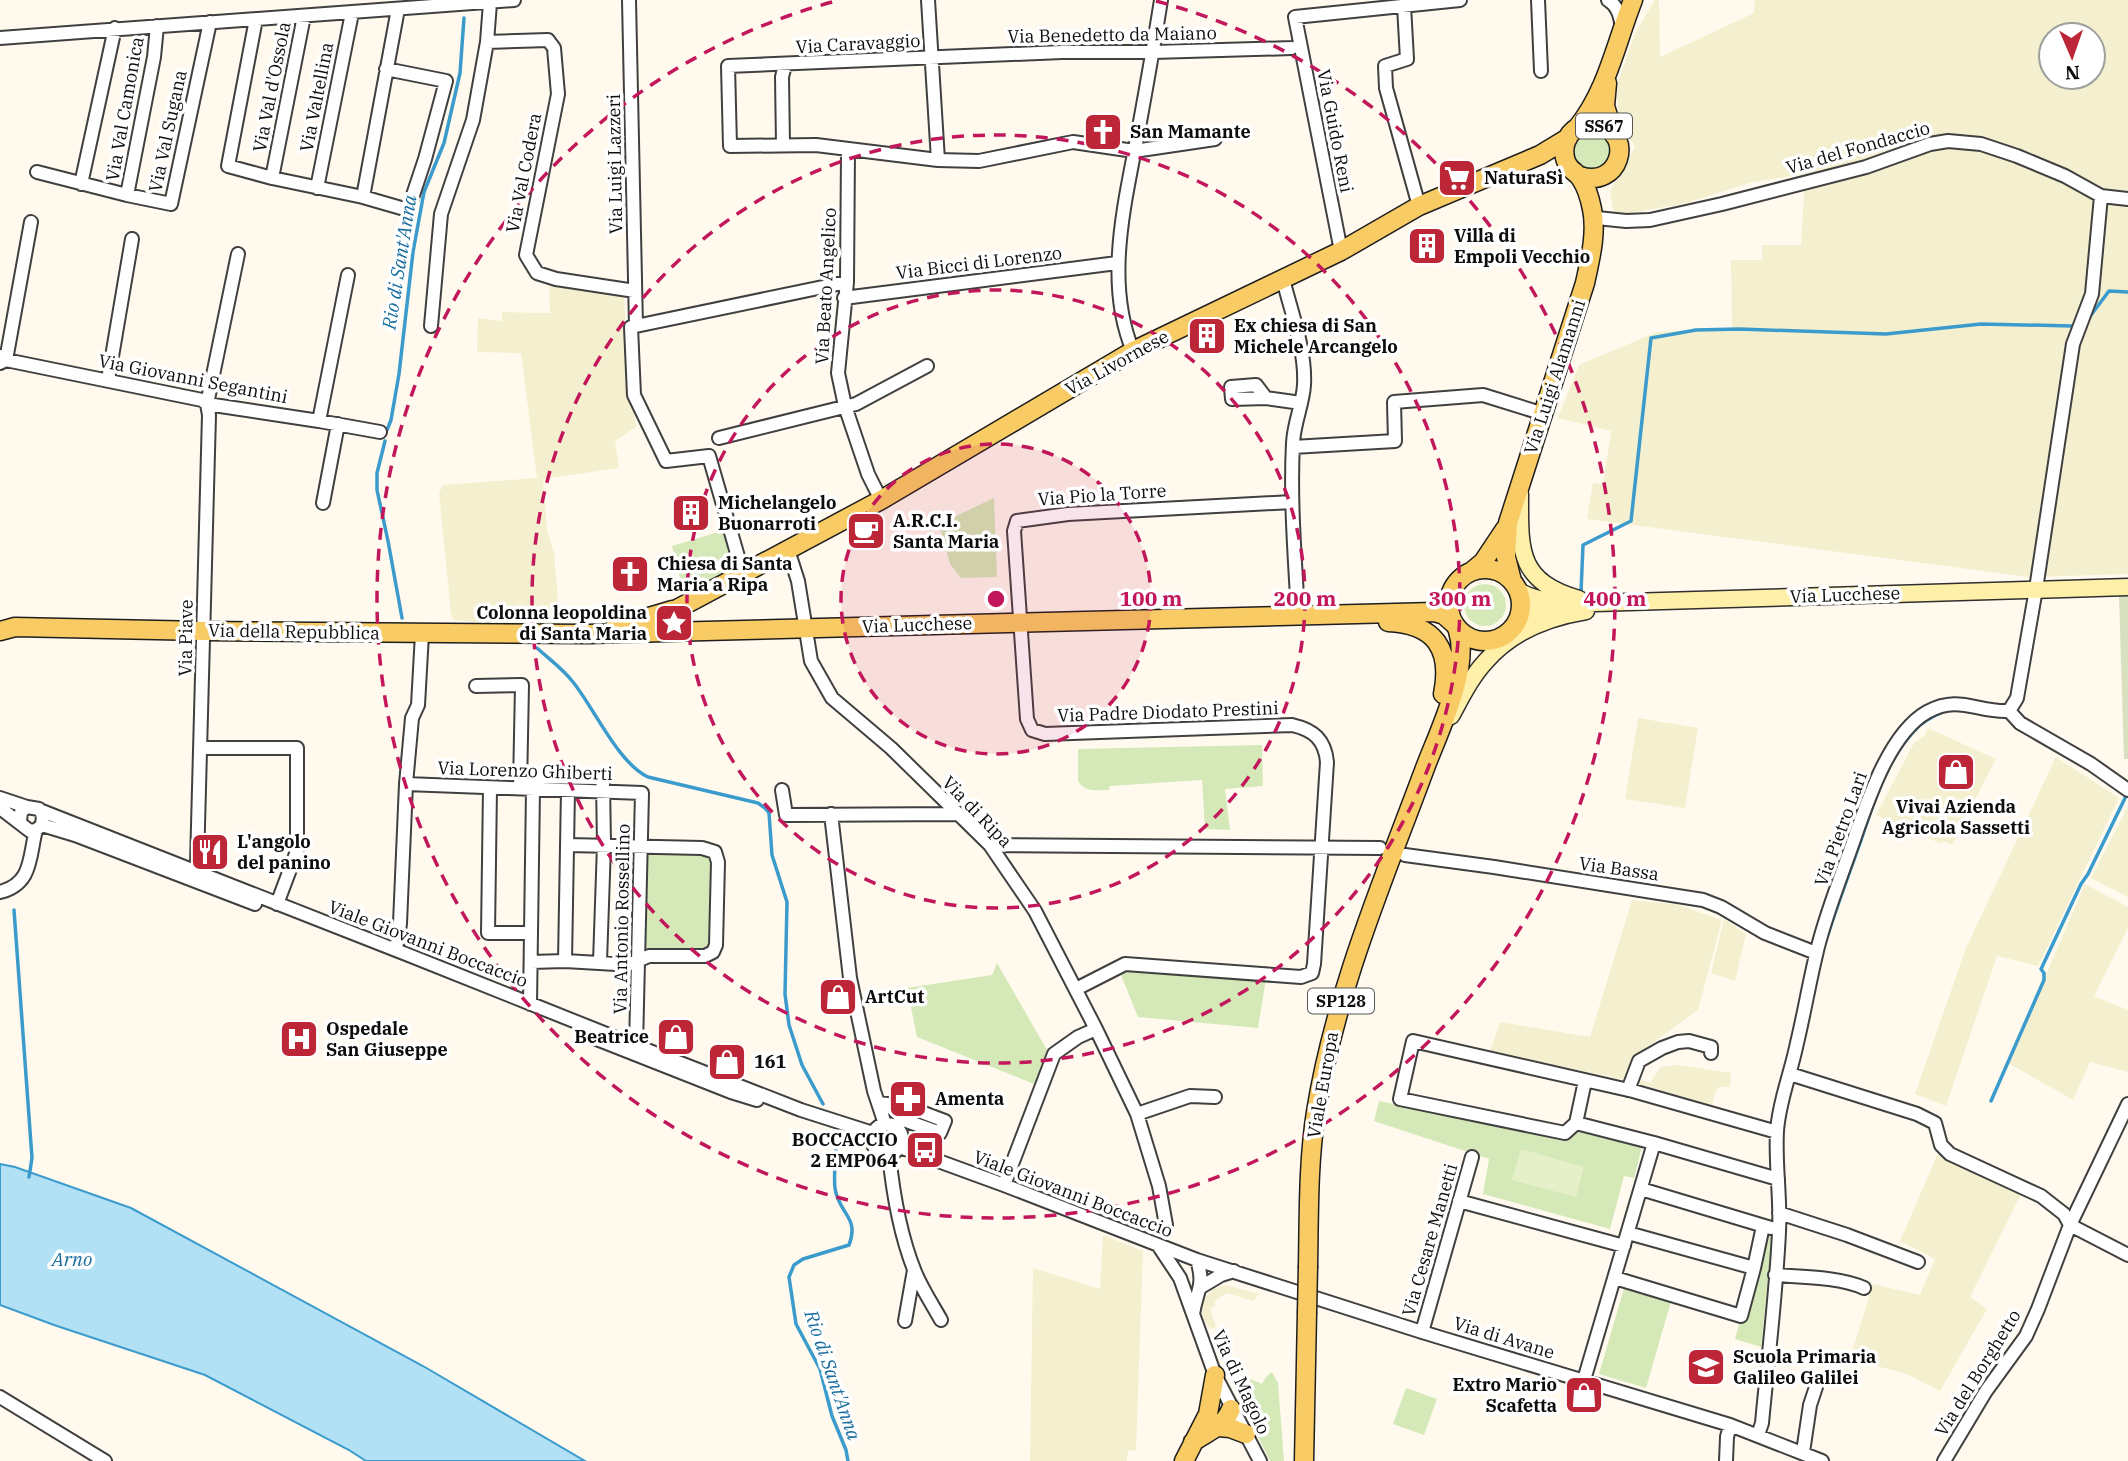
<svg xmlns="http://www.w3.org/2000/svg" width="2128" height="1461" font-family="'IBM Plex Serif',serif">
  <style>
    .farmland { fill: #f4efce; fill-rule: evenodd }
    .green { fill: #d4e9b7 }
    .cemetery { fill: #d7e0bf }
    .pitch { fill: #e5f0c9 }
    .water { fill: #b2e1f6; stroke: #3a9bcc; stroke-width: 2 }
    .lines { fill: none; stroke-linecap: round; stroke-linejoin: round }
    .stream { stroke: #3a9bcc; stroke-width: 3.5 }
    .street-casing { stroke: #404040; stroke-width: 16 }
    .secondary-casing { stroke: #2f2f2f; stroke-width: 19 }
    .primary-casing { stroke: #1e1e1e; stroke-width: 21 }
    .street { stroke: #fff; stroke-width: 12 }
    .secondary { stroke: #fef0a9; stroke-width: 16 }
    .primary { stroke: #f8cb64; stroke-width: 18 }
    .primary-bridge-casing { stroke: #1e1e1e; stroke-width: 21; stroke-linecap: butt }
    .primary-bridge { stroke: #f8cb64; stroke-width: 18 }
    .ring { fill: none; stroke: #c2185b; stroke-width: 3.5; stroke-dasharray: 12 9 }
    .labels { text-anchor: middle; stroke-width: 7; stroke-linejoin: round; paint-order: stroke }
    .shield { fill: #fff; stroke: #565656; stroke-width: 2 }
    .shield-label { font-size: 16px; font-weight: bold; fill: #0d0d0d }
    .street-label { font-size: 18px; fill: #0d0d0d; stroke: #fff }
    .poi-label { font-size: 18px; font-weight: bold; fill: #0d0d0d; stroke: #fff; text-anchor: start }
    .water-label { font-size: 19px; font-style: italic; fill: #176c9e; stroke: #fff }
    .centre { fill: #c2185b; stroke: #fff; stroke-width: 3.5 }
    .ring-label { font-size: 21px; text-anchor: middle; font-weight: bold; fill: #c2185b; stroke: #fff; stroke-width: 7; stroke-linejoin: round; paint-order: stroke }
  </style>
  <rect width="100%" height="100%" fill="#fffaed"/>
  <path class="farmland" d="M1655,0H1659L1660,57L1754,13L1755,0H2128V574L2029,577L1587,519L1593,483L1603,484L1611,431L1558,418L1579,365L1657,332L1732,328L1731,260H1762V245H1801L1805,174L1753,182L1686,203L1614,216L1610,191L1635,147L1618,116L1617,85L1635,33ZM2051,35H2093V77H2051Z
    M549,284L624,297L628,365L636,427L615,441L619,468L543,479L547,530L554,553L560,624L521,626L454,620L451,613L439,493L443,485L537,478L521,353L477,352L478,318L502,321V312L550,313Z
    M1638,718L1698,728L1685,808L1625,799Z
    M1928,728L1996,759L1952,845L1944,841L1942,844L1876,815L1914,743L1925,735Z
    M2056,757L2119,798L2038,966L1997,956L1946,1106L1915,1094L1966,948Z
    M2128,806V897L2091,878Z
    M2085,884L2128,907V928L2094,996L2128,1010V1072L2090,1062L2073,1100L2008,1063Z
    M1632,900L1675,904L1722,920L1698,1010L1633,1057L1626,1080L1490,1052L1500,1022L1590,1037Z
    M1724,919L1746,934L1735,981L1711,973Z
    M1678,1065L1731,1073L1730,1087H1719L1716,1091L1712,1105L1634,1083L1636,1079L1651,1083L1654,1076L1661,1067Z
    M1939,1151L1962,1167L2021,1194L1970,1297L1987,1309L1940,1391L1907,1374L1850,1359L1873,1284L1920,1295L1935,1259L1900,1241Z
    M1103,1235L1143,1251L1136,1451L1128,1450L1127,1461H1030L1033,1268L1100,1289Z
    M1226,1285L1259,1294L1253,1301L1228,1293L1220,1297L1215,1301V1306L1210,1308L1216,1327L1211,1329L1204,1321L1202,1312L1204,1299L1213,1289Z"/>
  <path class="green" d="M1574 151a18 18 0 1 1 36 0a18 18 0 1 1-36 0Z
    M994,498L997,577L961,578L950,564L939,524Z
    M725,530L737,567L684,594L672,546Z
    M1464 605a21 21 0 1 1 42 0a21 21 0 1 1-42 0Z
    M1262,745L1263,786L1225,789L1230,830L1205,829L1202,780L1110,786L1109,790C1097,790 1085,793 1078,781V749Z
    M647,850L711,854L708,952L643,953Z
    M997,963L1047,1050L1034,1084L917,1037L907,988L992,975Z
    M1129,968L1266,979L1258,1028L1138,1017L1121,975Z
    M1379,1101L1565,1140L1576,1130L1642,1147L1634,1178L1624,1176L1610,1229L1483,1194L1489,1159L1374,1121Z
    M1764,1233L1772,1235L1761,1347L1735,1339Z
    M1625,1285L1672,1298L1646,1388L1599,1374Z
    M1272,1372L1278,1383L1284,1461H1270L1241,1402L1251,1384L1249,1381L1250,1379L1262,1384L1266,1377Z
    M1406,1388L1437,1399L1424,1435L1393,1424Z"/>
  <path class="cemetery" d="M2119,595H2128V759H2124Z"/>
  <path class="pitch" d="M1521,1149L1584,1167L1576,1197L1512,1180Z"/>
  <path class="water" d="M0,1164L15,1167L131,1208L423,1366L585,1461H366L349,1450L205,1375L54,1325L0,1305Z"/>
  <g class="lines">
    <path class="stream" d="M2088,319L2109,291L2128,292
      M387,430L391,420L399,374L413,252L424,192L444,143L460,73L464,18
      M385,441L377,473V490L388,541L402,618
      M1581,592L1583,545L1631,521L1651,338L1696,330L1739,329L1886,334L1981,324L2072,326
      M537,648C549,659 563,669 573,682C594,708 618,763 648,777L758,803L765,808L769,813L772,855L787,902L785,994L789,1025L802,1065L823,1104
      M14,910L32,1158L29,1177
      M1823,950C1834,914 1847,879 1860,843C1873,805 1886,761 1914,731C1922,722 1933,716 1945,711
      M1991,1101L2044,980V973L2041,969L2042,967L2081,884L2088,874L2127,794
      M837,1132C837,1148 833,1173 835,1188C838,1213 860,1217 849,1245L803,1259L794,1265L789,1277L796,1324L820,1369L832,1416L846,1450L848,1461"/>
    <g class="street-casing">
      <path id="street" d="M629,0L636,326
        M928,0L938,160
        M1538,0L1541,71
        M1608,0C1618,6 1620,16 1622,27
        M1404,6L1407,59L1385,66L1386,88L1419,206
        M256,19L228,166L272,178L304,16
        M0,38L514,0
        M487,42L548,40L554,48L558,94L526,255L537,273L556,279L635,291
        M1215,139L1134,151L1073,142L979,161L938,160L816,145L730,146L728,66L1062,52H1153L1292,48
        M783,145L782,77L785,65
        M848,151L847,282L838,373L845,406L868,474L881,500
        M37,172L127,195L154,57L157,26
        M272,178L363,197L408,210L425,159L446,81L386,69
        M81,184L115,28
        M317,188L352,13
        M127,195L171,204L210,22
        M363,197L398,9
        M1597,218L1626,221L1650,220L1722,204L1866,167L1930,144L1948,141L1981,144L2017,156L2065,176L2101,196L2128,199
        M1341,251L1295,17L1460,0
        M1283,279C1291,312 1306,350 1304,385C1303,404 1294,422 1293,443C1290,500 1295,558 1298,615
        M844,298L1117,263
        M431,326L441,214L473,120L487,42L490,3
        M1133,351C1104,282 1125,203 1138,133C1146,89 1154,45 1161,0
        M0,356L6,360L202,400L207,404L319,421L380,432
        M0,363L6,360L31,222
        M108,380L132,239
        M1266,398L1256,385L1231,387L1232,399L1266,398L1301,403
        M319,421L348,275
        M719,438L856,404L927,366
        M1293,447L1395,441L1394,402L1483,395L1544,414
        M323,503L338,424
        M788,550L798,581L811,661L832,698L891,748L990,845L1035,911L1096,1029L1137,1114L1159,1186L1166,1225
        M743,574L709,456L666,461L634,395L631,327L847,282
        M476,686L522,685L520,788
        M2009,711L2020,723L2091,764L2128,790
        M202,748H297V851L277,904
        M406,784L642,793L636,1046
        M490,788L488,933H531
        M520,788L533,777L598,778L603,782L604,845L600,962
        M782,790L786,815L958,814
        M0,798L27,807
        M0,808L30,831L36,830L42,825L43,815L39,809L27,807L21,812L20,822
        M42,811L406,954L624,1041L801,1110L873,1133
        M831,814L850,978L874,1091L885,1124
        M42,825L75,835L255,904
        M990,845L1380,848
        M1405,855L1494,867L1703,900L1721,907L1765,933L1816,953
        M194,872L197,863L209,415L207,404L238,254
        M0,892C33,884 29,856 36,830
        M394,949L398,941L400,923L406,784L412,718L418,705L422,634
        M565,961L568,790
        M531,962L565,961L616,964H630L649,956H705L713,952L716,945L718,862L715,852L702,848L568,845
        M1076,989L1125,964L1301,977L1312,973L1314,964L1327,762C1325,740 1314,730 1292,725L1045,734L1032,730L1027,719L1014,531L1017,521L1068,514L1292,502
        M530,1004L533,789
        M594,1038L731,1092L757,1100
        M1790,1074L1917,1114L1935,1123L1941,1145L1950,1154L2041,1196L2064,1214L2070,1225L2128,1255
        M1628,1090L1639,1061L1662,1048L1678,1042L1689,1041L1711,1047V1053
        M878,1103L887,1104L904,1120L940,1133L945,1121L900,1104H887
        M1137,1114L1190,1096L1215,1097
        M1576,1123L1565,1133L1400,1099L1413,1041L1633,1091L1777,1132
        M1576,1123L1654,1143L1584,1380
        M1576,1123L1585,1081
        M872 1139a15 15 0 1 1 30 0a15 15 0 1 1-30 0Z
        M1654,1143L1778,1179
        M900,1147L1004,1185L1197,1260L1422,1332L1730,1425L1822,1461
        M889,1154C893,1194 900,1235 915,1272C922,1289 932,1304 941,1320
        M1004,1185L1054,1054L1078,1037L1096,1029
        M1641,1189L1771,1228
        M1459,1201L1624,1246
        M1779,1213L1847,1235L1918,1262
        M1628,1233L1754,1268
        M1158,1245L1180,1278L1215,1375L1260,1461
        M1775,1275C1802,1277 1840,1277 1864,1288
        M1615,1278L1741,1316L1754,1268L1763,1226
        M1201,1287L1221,1275L1234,1271
        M1193,1314C1197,1289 1205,1286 1197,1260
        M905,1321L914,1270
        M1422,1332L1472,1157
        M0,1397L105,1461
        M1758,1435L1762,1423C1768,1359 1776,1296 1779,1232C1781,1199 1775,1165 1777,1131C1779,1101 1791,1073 1797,1043C1804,1014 1809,984 1816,955C1823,923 1836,890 1847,859C1863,816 1885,736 1927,712C1959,694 1978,713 2009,711L2017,698L2036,589L2073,344L2092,294L2101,196
        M1803,1452L1810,1405L1816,1387
        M1726,1461L1727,1437L1730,1425
        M1944,1461L1986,1391L2026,1336L2038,1309L2070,1225L2128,1104"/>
    </g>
    <g class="secondary-casing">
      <path id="secondary" d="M1520,494C1520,550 1517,581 1579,599
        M1517,590C1528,597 1540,600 1553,602
        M1517,621L1533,610L1562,604L2128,587
        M1451,716C1461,698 1471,677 1486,661C1511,632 1549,617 1586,611"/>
    </g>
    <g class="primary-casing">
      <path id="primary" d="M1607,83L1605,106L1614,135
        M1577,128C1607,91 1616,43 1633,0
        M1449 605a36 36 0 1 1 72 0a36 36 0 1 1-72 0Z
        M1471,572L1483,562L1505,529
        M1512,581L1506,557L1508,523L1585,283C1590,260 1597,233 1592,209C1590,199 1587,188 1581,179C1579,175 1574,172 1570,168C1561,157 1563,139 1574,130C1581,124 1591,122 1600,125C1635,136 1619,189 1580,176
        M1388,622C1435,624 1452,649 1443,694
        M615,627L672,610
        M0,631L15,627L203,631L588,634L1434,612L1444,615L1453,623
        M676,631L662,626L661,620L677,609L881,500L1133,351L1341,251L1419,206L1540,155L1568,138
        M1308,1266C1309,1215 1308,1163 1316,1112C1335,993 1383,881 1425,768C1439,731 1470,669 1458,631
        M1218,1427L1230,1428L1246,1434
        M1193,1442C1208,1431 1224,1427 1231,1409
        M1184,1461L1208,1414L1215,1375
        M1304,1461L1307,1313"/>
    </g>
    <use href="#street" class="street"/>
    <use href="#secondary" class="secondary"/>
    <use href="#primary" class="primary"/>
    <g class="primary-bridge-casing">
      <path id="primary-bridge" d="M1307,1313L1308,1266"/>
    </g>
    <use href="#primary-bridge" class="primary-bridge"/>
  </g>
  <circle cx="996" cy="599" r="155" fill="#c2185b" fill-opacity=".12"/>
  <g class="ring">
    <circle cx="996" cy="599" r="155"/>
    <circle cx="996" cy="599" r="309"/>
    <circle cx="996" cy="599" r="464"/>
    <path d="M1156 1A619 619 0 1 1 836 1"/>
  </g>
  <defs>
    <g id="church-square" transform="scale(2.0125)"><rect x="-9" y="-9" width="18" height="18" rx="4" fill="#bc2636" stroke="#fff"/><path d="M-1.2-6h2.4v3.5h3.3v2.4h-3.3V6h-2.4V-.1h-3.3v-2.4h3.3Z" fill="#fff"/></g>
    <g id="supermarket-square" transform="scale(2.0125)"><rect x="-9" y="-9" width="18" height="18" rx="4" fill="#bc2636" stroke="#fff"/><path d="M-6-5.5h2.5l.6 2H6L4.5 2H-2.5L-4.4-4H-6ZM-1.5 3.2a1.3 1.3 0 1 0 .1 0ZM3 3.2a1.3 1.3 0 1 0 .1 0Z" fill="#fff"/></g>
    <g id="building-square" transform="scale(2.0125)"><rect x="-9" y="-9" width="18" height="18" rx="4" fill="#bc2636" stroke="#fff"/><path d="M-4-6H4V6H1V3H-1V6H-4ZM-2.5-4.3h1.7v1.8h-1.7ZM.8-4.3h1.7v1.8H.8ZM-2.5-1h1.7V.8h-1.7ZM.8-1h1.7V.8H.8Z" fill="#fff"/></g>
    <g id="cafe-square" transform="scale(2.0125)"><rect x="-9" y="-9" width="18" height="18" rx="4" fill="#bc2636" stroke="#fff"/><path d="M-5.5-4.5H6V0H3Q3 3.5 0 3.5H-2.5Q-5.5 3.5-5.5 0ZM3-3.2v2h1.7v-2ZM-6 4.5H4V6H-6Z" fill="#fff"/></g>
    <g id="sight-square" transform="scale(2.0125)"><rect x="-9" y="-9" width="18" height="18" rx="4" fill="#bc2636" stroke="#fff"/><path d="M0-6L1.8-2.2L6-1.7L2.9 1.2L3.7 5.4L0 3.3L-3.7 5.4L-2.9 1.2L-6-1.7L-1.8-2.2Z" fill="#fff"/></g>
    <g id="shop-square" transform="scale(2.0125)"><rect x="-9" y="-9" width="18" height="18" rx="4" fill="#bc2636" stroke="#fff"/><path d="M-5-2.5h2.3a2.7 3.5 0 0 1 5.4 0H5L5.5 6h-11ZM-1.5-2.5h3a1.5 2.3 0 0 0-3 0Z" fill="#fff"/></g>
    <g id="restaurant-square" transform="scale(2.0125)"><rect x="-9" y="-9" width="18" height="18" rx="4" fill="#bc2636" stroke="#fff"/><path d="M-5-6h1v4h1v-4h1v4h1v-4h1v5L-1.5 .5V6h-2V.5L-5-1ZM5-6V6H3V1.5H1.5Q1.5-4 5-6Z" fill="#fff"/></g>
    <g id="hospital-square" transform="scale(2.0125)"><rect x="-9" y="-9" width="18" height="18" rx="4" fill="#bc2636" stroke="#fff"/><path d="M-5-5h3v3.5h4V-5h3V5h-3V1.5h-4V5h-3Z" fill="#fff"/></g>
    <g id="pharmacy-square" transform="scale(2.0125)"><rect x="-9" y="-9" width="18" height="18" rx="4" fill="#bc2636" stroke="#fff"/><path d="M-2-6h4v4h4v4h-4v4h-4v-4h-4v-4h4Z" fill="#fff"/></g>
    <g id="bus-square" transform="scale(2.0125)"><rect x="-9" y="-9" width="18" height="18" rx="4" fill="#bc2636" stroke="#fff"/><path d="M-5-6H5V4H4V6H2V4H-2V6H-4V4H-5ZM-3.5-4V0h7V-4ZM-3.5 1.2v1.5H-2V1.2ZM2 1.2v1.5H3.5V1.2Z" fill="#fff"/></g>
    <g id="school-square" transform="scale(2.0125)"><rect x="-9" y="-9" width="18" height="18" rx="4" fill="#bc2636" stroke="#fff"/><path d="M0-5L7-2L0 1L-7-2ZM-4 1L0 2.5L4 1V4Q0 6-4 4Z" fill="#fff"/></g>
  </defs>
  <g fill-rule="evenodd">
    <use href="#church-square" x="1103" y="132"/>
    <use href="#supermarket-square" x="1457" y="178"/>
    <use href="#building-square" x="1427" y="246"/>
    <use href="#building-square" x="1207" y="336"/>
    <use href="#building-square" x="691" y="513"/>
    <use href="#cafe-square" x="866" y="531"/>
    <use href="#church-square" x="630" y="574"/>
    <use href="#sight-square" x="674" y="623"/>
    <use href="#shop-square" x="1956" y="772"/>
    <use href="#restaurant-square" x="210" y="852"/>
    <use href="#shop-square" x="838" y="997"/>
    <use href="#shop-square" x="676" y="1037"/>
    <use href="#hospital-square" x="299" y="1039"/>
    <use href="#shop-square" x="727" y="1062"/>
    <use href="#pharmacy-square" x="908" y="1099"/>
    <use href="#bus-square" x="925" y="1150"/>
    <use href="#school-square" x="1706" y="1367"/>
    <use href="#shop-square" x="1584" y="1395"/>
  </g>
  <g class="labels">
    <g class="shield">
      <rect x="1576" y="113.5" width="56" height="25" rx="5"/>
      <rect x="1308" y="988.5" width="66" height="25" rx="5"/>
    </g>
    <g class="shield-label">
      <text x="1604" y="132">SS67</text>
      <text x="1341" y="1007">SP128</text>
    </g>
    <g class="street-label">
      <text transform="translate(1112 35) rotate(-1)" y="6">Via Benedetto da Maiano</text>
      <text transform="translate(858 44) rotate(-3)" y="6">Via Caravaggio</text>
      <text transform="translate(272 87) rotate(-79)" y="6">Via Val d'Ossola</text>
      <text transform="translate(317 97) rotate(-79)" y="6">Via Valtellina</text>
      <text transform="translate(125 109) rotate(-80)" y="6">Via Val Camonica</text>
      <text transform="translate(168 131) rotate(-78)" y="6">Via Val Sugana</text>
      <text transform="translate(1335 131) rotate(79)" y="6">Via Guido Reni</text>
      <text transform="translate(1858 148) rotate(-16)" y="6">Via del Fondaccio</text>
      <text transform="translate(615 164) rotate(-91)" y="6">Via Luigi Lazzeri</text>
      <text transform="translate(524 173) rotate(-79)" y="6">Via Val Codera</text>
      <text transform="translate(979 263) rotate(-7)" y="6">Via Bicci di Lorenzo</text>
      <text transform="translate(826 286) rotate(-87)" y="6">Via Beato Angelico</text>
      <text transform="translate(1117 363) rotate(-29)" y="6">Via Livornese</text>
      <text transform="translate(1555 377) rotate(-72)" y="6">Via Luigi Alamanni</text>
      <text transform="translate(193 379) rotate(11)" y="6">Via Giovanni Segantini</text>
      <text transform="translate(1102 495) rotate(-4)" y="6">Via Pio la Torre</text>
      <text transform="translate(1845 595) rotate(-2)" y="6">Via Lucchese</text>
      <text transform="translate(917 625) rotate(-2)" y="6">Via Lucchese</text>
      <text transform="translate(294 632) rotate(1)" y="6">Via della Repubblica</text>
      <text transform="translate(186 638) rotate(-89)" y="6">Via Piave</text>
      <text transform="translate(1168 712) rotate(-2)" y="6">Via Padre Diodato Prestini</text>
      <text transform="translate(525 771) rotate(2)" y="6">Via Lorenzo Ghiberti</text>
      <text transform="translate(977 812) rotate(46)" y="6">Via di Ripa</text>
      <text transform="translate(1841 829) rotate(-70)" y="6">Via Pietro Lari</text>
      <text transform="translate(1619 869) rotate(8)" y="6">Via Bassa</text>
      <text transform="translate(622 919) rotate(-89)" y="6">Via Antonio Rossellino</text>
      <text transform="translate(428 944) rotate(21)" y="6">Viale Giovanni Boccaccio</text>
      <text transform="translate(1323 1085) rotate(-80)" y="6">Viale Europa</text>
      <text transform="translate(1073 1194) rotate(21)" y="6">Viale Giovanni Boccaccio</text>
      <text transform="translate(1430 1240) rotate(-74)" y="6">Via Cesare Manetti</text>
      <text transform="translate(1504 1338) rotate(17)" y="6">Via di Avane</text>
      <text transform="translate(1978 1373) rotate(-58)" y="6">Via del Borghetto</text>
      <text transform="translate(1241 1382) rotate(65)" y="6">Via di Magolo</text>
    </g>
    <g class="poi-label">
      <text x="1130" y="138">San Mamante</text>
      <text x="1484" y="184">NaturaSì</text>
      <text x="1454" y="242">Villa di<tspan x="1454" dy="21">Empoli Vecchio</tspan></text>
      <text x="1234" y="332">Ex chiesa di San<tspan x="1234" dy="21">Michele Arcangelo</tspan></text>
      <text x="718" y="509">Michelangelo<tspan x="718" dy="21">Buonarroti</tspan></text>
      <text x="893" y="527">A.R.C.I.<tspan x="893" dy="21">Santa Maria</tspan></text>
      <text x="657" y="570">Chiesa di Santa<tspan x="657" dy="21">Maria a Ripa</tspan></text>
      <text x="647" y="619" text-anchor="end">Colonna leopoldina<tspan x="647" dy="21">di Santa Maria</tspan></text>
      <text x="1956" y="813" text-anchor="middle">Vivai Azienda<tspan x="1956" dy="21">Agricola Sassetti</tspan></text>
      <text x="237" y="848">L'angolo<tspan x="237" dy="21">del panino</tspan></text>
      <text x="865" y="1003">ArtCut</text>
      <text x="326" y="1035">Ospedale<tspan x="326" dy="21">San Giuseppe</tspan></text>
      <text x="649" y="1043" text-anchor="end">Beatrice</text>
      <text x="754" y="1068">161</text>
      <text x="935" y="1105">Amenta</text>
      <text x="898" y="1146" text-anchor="end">BOCCACCIO<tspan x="898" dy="21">2 EMP064</tspan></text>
      <text x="1733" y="1363">Scuola Primaria<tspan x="1733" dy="21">Galileo Galilei</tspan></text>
      <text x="1557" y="1391" text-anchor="end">Extro Mario<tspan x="1557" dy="21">Scafetta</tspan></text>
    </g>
    <g class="water-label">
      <text transform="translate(399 262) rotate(-81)" y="7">Rio di Sant'Anna</text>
      <text x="72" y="1266">Arno</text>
      <text transform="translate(833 1375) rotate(71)" y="7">Rio di Sant'Anna</text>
    </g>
  </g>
  <circle cx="996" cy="599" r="10" class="centre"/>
  <g class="ring-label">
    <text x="1151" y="606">100 m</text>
    <text x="1305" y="606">200 m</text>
    <text x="1460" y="606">300 m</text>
    <text x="1615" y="606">400 m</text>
  </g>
  <g transform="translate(2072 56) rotate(178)"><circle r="33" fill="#ffffff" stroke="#9e9e9e" stroke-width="2"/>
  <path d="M0-5L12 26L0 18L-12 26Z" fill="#bc2636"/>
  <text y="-10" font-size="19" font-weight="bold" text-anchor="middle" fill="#0d0d0d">N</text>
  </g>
</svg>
